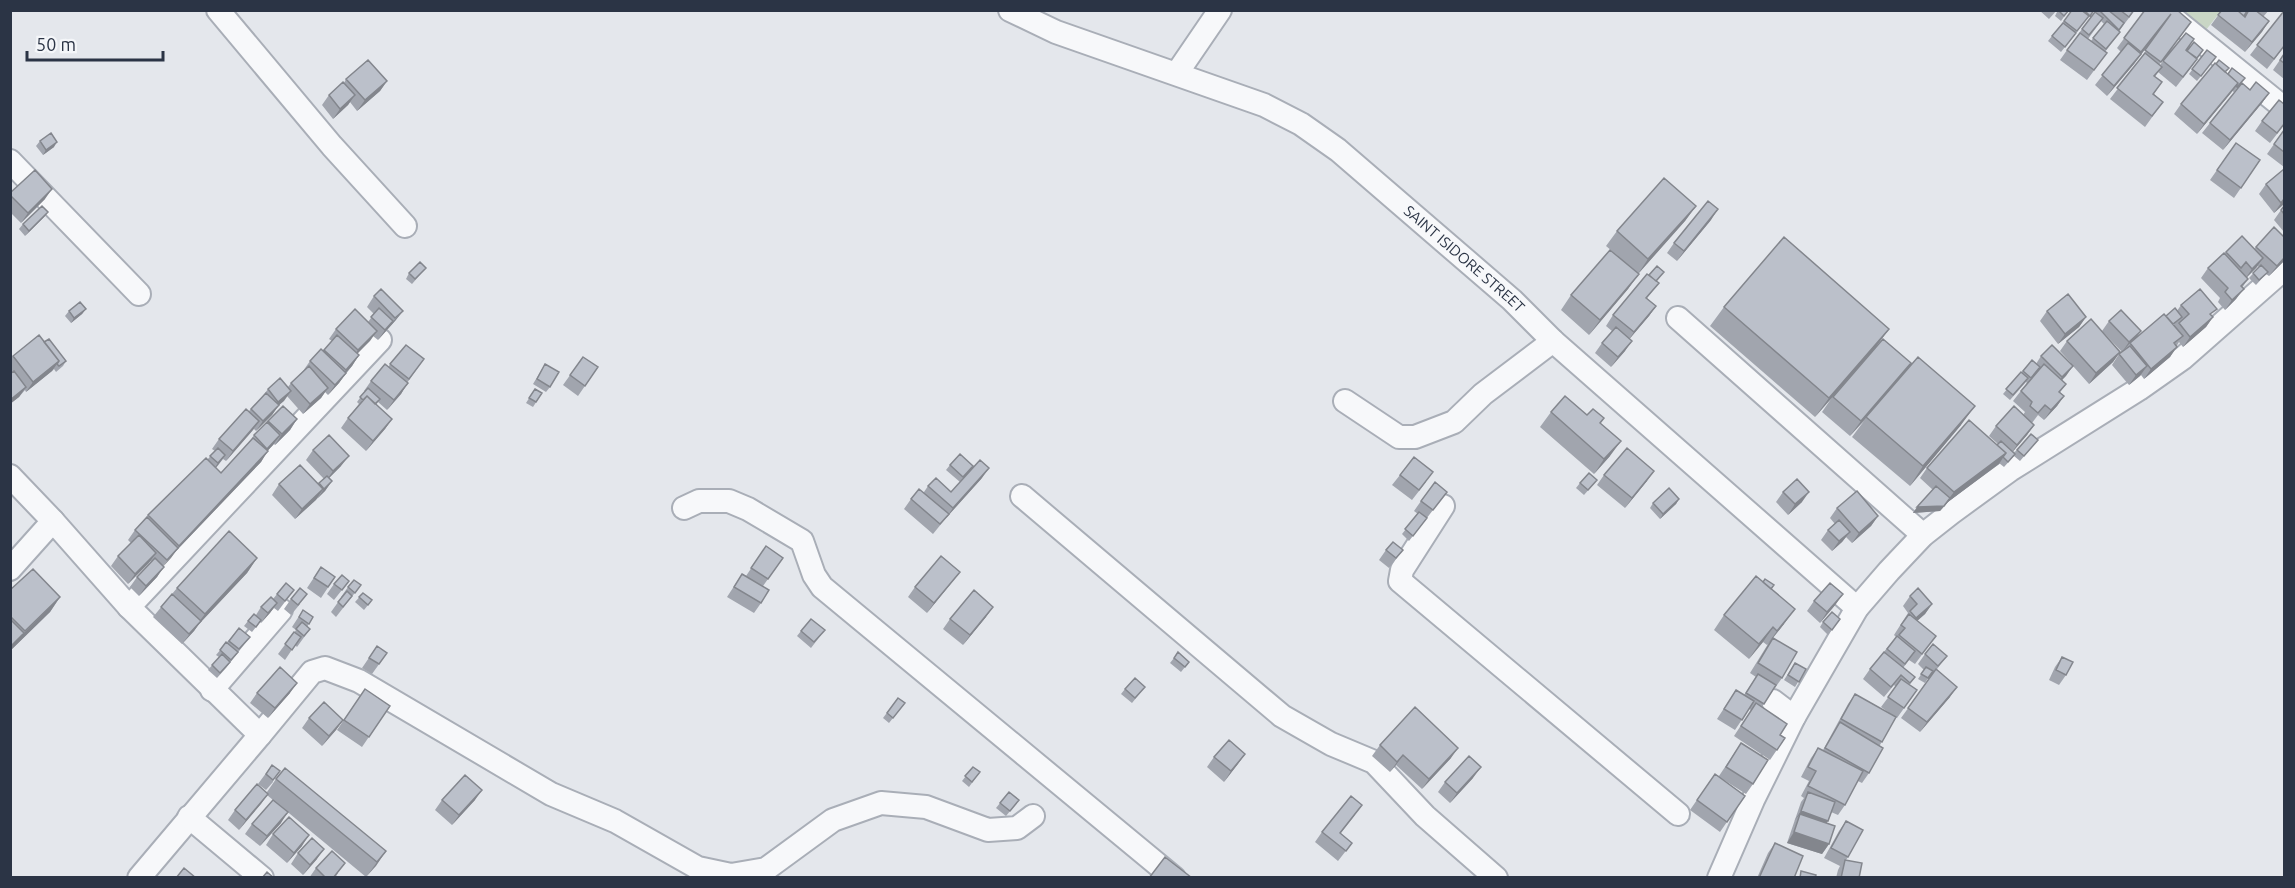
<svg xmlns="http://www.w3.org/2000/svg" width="2295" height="888" font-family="Ubuntu,sans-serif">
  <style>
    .pitch { fill: #c9d6c5 }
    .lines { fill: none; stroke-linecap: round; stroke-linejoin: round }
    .minor-casing { stroke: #a9aeb7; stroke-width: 26 }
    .minor { stroke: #f7f8fa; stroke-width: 22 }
    .wall { fill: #a1a5ae; fill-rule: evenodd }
    .shaded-wall { fill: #83868d }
    .building { fill: #bbc0ca; stroke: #83868d; stroke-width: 1.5 }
    .labels { text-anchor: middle; stroke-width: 4.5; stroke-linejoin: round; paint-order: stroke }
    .street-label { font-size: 15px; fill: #2b3445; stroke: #f4f6f9 }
  </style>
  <rect width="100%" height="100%" fill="#e4e7ec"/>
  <path class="pitch" d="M2172,11H2221L2202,35Z"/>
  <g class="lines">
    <g class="minor-casing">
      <g id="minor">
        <path d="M218,10L332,146L405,226"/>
        <path id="s1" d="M1010,10L1056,32L1264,105L1301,124L1338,150L1512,300L1553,341L1857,608"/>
        <path d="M2163,10L2284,108"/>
        <path d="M1177,73L1220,10"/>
        <path d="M10,161L139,294"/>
        <path d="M1678,318L1923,535"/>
        <path d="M1345,401L1399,437H1415L1454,422L1483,394L1553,341"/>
        <path d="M10,476L53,521L10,569"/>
        <path d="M1022,496L1282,716L1331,744L1374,762L1425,816L1496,878"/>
        <path d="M1443,506L1402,570L1400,581L1678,814"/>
        <path d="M684,508L699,501H729L748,509L802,541L814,575L822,587L1174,878"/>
        <path d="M53,521L129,607L260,735L139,878"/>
        <path d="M129,607L380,340"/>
        <path d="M212,690L281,610"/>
        <path d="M1773,701L1794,717"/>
        <path d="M260,735L312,672L325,668L359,681L551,794L615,821L698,868L731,875L766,869L833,820L881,803L926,807L988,830L1017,828L1033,816"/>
        <path d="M189,817L262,878"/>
        <path d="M1719,878L1753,800L1794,717L1857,608L1889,571L1923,535L1951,513L2010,470L2139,389L2183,358L2284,269"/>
      </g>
    </g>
    <use href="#minor" class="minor"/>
  </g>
  <path class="wall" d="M2039,10H2057L2049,19Z
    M2058,10H2069L2061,21L2055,16Z
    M2083,10H2094L2061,52L2048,41L2064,21Z
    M2098,10H2135L2119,31L2120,32L2105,52L2107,53L2087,80L2060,60L2082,29ZM2101,21L2104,24L2091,41L2088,39Z
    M2145,10H2177L2191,22L2159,65H2160L2186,33L2194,39L2186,50L2187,51L2194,42L2203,50L2190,69L2176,87L2158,72L2155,77L2162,82L2154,94L2163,102L2145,127L2110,99L2139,61L2162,27L2134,64L2107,96L2095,85L2121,52L2117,48Z
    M2222,10H2269L2263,17L2269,21L2245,52L2211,25Z
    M2284,11V47L2267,69L2250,55Z
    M2207,50L2216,57L2197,81L2189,74Z
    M2284,54V79L2273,70Z
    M2226,72L2228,74L2245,78L2234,92L2232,91L2197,134L2174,114L2181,104Z
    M346,79L387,81L380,91L357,111L350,102L348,105L333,119L322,105L329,95L344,83Z
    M2250,90L2269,93L2262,103L2223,150L2202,133L2210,123Z
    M2284,104V125L2270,143L2255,131L2262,121Z
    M2284,130V167L2267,154Z
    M40,141L54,147L43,155L36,146Z
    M2236,143L2260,160L2234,198L2210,180Z
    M2284,169V204L2274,213L2259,194L2266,184Z
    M10,193L45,199L21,223L10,212Z
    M1696,206L1685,221L1638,274L1628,289L1589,335L1561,310L1571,295L1618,256L1606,246L1617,231Z
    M2284,206V232L2274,220L2281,210Z
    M48,212L44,217L25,236L19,229L23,224Z
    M1711,220L1677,261L1667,253L1674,243Z
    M2284,237V261L2269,276L2266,274L2256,285L2249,278L2259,267L2258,266L2247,277L2248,279L2242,288L2236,299L2225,310L2218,302L2220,298L2201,278L2208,268L2226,252L2254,249L2256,247Z
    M426,268L412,284L406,279L409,273Z
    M1649,275L1660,277L1657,281L1651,293L1647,298L1656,306L1649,316L1629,339L1625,351L1611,367L1595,353L1602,343L1612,331L1606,326L1613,315Z
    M374,296L403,311L395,321L378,340L373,336L357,354L359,355L352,366L339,383L328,395L325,392L321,398L303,414L287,396L279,405L272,415L256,431L254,429L226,461L223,459L216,468L221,473L248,444L254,435L268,421L297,419L290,430L275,445L274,444L267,451L261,462L176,551L163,566L157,577L139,596L130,587L137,577L151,562L150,561L128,584L111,566L118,556L131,543L128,540L135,530L148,515L207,460L215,451L212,449L219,439L249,411L262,397L268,389L288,387L291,383L303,371L310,361L323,351L332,341L329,339L336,329L368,322L374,314L367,307Z
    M2181,305L2213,317L2206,327L2183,347L2179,342L2170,357L2144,379L2141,375L2129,385L2112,365L2119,354L2122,352L2102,331L2109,321L2136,338L2166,316L2177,311Z
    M1724,307L1889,329L1875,348L1961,425L1910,486L1852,437L1864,421L1850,436L1822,412L1831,399L1815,417L1710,326Z
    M86,309L82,314L71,323L65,316L69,311Z
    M2047,311L2086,317L2079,327L2058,344L2040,321Z
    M2067,341L2120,352L2113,362L2089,384L2073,366L2062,380L2066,384L2060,392L2064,396L2057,406L2044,420L2038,415L2032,423L2034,425L2027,435L2013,451L2015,453L2017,450L2038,440L2020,461L2014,456L2004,467L1999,463L1948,502L1940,511L1913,513L1933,490L1920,478L1927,468L1997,445L1998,444L1989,436L1996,426L2023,415L2025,412L2013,401L2027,383L2026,382L2010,400L2003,394L2032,360L2036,364L2041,356L2071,363L2060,351Z
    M44,342L66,361L63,366L56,372L54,369L52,371L26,392L25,390L19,397L10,404V374L12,373L10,372V359L13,356Z
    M406,345L424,359L407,383L401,394L387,410L378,402L376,405L392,419L385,429L366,451L341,428L348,418L359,404L357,402L365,391H364L371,381L388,367Z
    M583,357L598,367L578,396L563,385Z
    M545,364L550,387L546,392L533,384Z
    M535,389L542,393L533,407L526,403Z
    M1551,412L1587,415L1604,418L1600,423L1610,456L1594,474L1540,427Z
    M313,450L341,466L329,478L332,481L325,491L295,519L272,495L279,484L318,485L324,479L306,460Z
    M950,465L973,466L960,482L946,470Z
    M1400,475L1426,482L1412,500L1392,485Z
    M1604,475L1647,481L1625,508L1597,485Z
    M982,478L946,518L933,534L904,509L911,499L924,492L928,486L951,492Z
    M1597,480L1584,495L1576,488L1580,483Z
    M1447,492L1409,541L1402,534L1418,514L1414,511L1421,501Z
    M1783,492L1802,502L1788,515L1776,502Z
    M1679,499L1676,504L1660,519L1650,508L1653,503Z
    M1837,508L1878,516L1871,526L1852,543L1846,537L1842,542L1832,551L1821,540L1828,530L1835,524L1830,518Z
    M766,546L783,558L763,586L761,603L754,613L727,597L742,574L746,576Z
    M1386,550H1403L1389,568L1379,560Z
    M257,558L247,573L199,624L194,631L182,644L153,617L177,588Z
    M321,567L335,577L321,598L307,588Z
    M349,581L334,600L327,594L334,584Z
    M952,582L927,613L908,597L915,587Z
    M286,583L294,590L278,611L274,608L261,623L260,622L252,632L244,626L248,621L256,615L261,607L273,599Z
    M361,585L336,617L331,612L341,598V597L348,587Z
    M1771,589L1784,624L1773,638L1782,678L1775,688L1774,687L1762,707L1780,735L1785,738L1770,760L1734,736L1751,710L1749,709L1735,730L1717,719L1736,690L1744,695L1756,677L1750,673L1768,644L1767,645L1763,642L1749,659L1714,630L1724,615Z
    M10,590L60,597L50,612L10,651Z
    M363,593L368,605L364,610L355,602Z
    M1910,596L1932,604L1925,614L1917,621L1936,636L1915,664L1909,660L1903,668L1915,677L1909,685L1917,690L1897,718L1895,717L1880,745L1869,773L1862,783L1858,781L1845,805L1838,815L1831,812L1826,823L1829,844L1822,854L1787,843L1801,802L1804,798L1801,796L1809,781L1801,777L1811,758L1818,748L1823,750L1848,704L1855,694L1892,715L1881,707L1896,687L1894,685L1884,697L1863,679L1870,669L1896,637L1894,635L1908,613L1903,606Z
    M291,599L300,604L291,615L284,609Z
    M1814,601L1836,604L1820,623L1807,611Z
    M303,610L313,617L307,627L310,629L297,647L295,645L285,660L278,654L296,630L292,627Z
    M986,617L963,645L943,629L950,619Z
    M1840,619L1828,635L1820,627L1823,622Z
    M239,628L250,637L226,668L217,678L208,670L219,657L216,655Z
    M801,631L821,635L811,648L797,636Z
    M377,646L387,653L372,674L362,668Z
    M1925,654L1947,656L1937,669L1950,697L1920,732L1901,718L1932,675H1930L1925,683L1918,679L1924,670L1918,664Z
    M2062,657L2066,675L2059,685L2049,680L2055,667Z
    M1174,658L1189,662L1181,672L1170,663Z
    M1795,663L1806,669L1795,687L1784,680Z
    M365,689L390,706L362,747L337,730Z
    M1125,689L1141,692L1132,703L1121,694Z
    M257,693H290L268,718L250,703Z
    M898,698L905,703L889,723L883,718Z
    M309,718L343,720L336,730L322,746L302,728Z
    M1741,743L1753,784L1746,794L1724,780L1745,796L1720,832L1690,810L1715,774L1719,776Z
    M1380,745L1451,758L1422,789L1396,765L1390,772L1372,756Z
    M1245,754L1224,782L1207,767L1214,757Z
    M272,765L273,782L266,790L258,784Z
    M973,767L980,772L969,787L962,781Z
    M1473,778L1450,803L1438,792L1445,782Z
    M276,779L386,851L366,877L278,804L281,823L260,846L245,834L252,824L273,800L267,795L239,830L228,820L235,810L267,792Z
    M1009,792L1015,805L1006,816L996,808Z
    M442,800H475L452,825L435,810Z
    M1355,815L1340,834L1352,843L1338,861L1315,842L1322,832Z
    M1846,821L1848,857L1846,860L1859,878H1836L1838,870L1840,866L1824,858L1839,831Z
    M273,834L302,846L287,863L266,845Z
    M1775,843L1794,878H1757L1768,853Z
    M298,853L317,859L303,875L291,864Z
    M316,868L338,873L335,878H309Z"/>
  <path class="shaded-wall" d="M2171,14L2134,64L2107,96L2114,86Z
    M2269,21L2262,32L2245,52L2252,42Z
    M387,81L380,91L357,111L365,100Z
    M2238,83L2231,93L2197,134L2204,124Z
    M2269,93L2262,103L2223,150L2230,140Z
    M355,95L348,105L333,119L340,109Z
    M57,142L54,147L43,155L46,150Z
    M52,189L45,199L21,223L28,213Z
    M2284,199V204L2274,213L2281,203Z
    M1696,206L1685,221L1638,274L1648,259Z
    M1718,209L1711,220L1677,261L1684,251Z
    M48,212L44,217L25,236L29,231Z
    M2263,258L2256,268L2245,279L2252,269Z
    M2284,258V261L2269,276L2277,266Z
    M1639,274L1628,289L1589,335L1600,320Z
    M2244,289L2236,299L2225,310L2232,300Z
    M1656,306L1649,316L1627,342L1634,332Z
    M86,309L82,314L71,323L74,318Z
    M403,311L395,321L378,340L385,330Z
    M2086,317L2079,327L2058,344L2065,334Z
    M2213,317L2206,327L2183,347L2190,337Z
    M1889,329L1875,348L1815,417L1829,398Z
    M377,331L370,341L351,360L358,350Z
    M2141,331L2134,341L2130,343L2122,352L2129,342Z
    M1632,341L1625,351L1611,367L1618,357Z
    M2177,347L2170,357L2144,379L2151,369Z
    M2120,352L2113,362L2089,384L2096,373Z
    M359,355L352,366L339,380L346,370Z
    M59,361L52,371L26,392L33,382Z
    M1911,363L1901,378L1850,436L1861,421Z
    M2073,366L2066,376L2055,387L2062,377Z
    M2147,366L2140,376L2129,385L2136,375Z
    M346,373L339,383L328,395L335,385Z
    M408,383L401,394L387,410L394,400Z
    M26,387L19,397L10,404V400Z
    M328,388L321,398L303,414L310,404Z
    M291,391L284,401L271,412L278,402Z
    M2064,396L2057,406L2044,420L2051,410Z
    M279,405L272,415L256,431L263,421Z
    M1975,406L1961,425L1910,486L1923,466Z
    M297,419L290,430L275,445L282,434Z
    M392,419L385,429L366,451L373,441Z
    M259,421L252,431L226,461L233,451Z
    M2034,425L2027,435L2010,455L2017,445Z
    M280,435L273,445L260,459L267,449Z
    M1621,441L1610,456L1594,474L1604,459Z
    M268,451L261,462L176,551L171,558L160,570L179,546Z
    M2006,453L1999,464L1948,502L1940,511L1913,513L1917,507L1947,501L1954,492Z
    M225,455L218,465L211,473L218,463Z
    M349,456L341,466L326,481L333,471Z
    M989,468L982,478L946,518L953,508Z
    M1654,471L1647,481L1625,508L1632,498Z
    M332,481L325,491L317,499L324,489Z
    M323,489L316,500L295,519L302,509Z
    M1809,492L1802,502L1788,515L1795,504Z
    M1679,499L1676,504L1660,519L1663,514Z
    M1878,516L1871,526L1852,543L1859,533Z
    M1850,532L1842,542L1832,551L1839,541Z
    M156,553L149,563L128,584L135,574Z
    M257,558L247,573L199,624L194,631L182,644L205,614Z
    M164,567L157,577L139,596L146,586Z
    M960,572L952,582L927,613L934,603Z
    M1843,594L1836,604L1820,623L1827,612Z
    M60,597L50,612L10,651V647Z
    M277,603L270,613L261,623L268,613Z
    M1932,604L1925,614L1909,628L1916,618Z
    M993,607L986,617L963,645L970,635Z
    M1795,609L1784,624L1767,645L1777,631Z
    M1773,627L1763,642L1749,659L1759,644Z
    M297,683L290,693L268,718L275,708Z
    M1957,687L1950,697L1920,732L1927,722Z
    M343,720L336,730L322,746L329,736Z
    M1458,748L1451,758L1422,789L1429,779Z
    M1245,754L1238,764L1224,782L1231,771Z
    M1403,755L1396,765L1390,772L1397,762Z
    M1481,767L1473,778L1450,803L1457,793Z
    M482,790L475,800L452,825L459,815Z
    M268,794L261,804L239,830L246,820Z
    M1801,811L1828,821L1821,831L1800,814L1794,821Z
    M288,812L281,823L260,846L267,836Z
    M1794,832L1829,844L1822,854L1787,843Z
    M309,835L302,846L287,863L294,853Z
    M324,849L317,859L303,875L310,865Z
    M386,851L376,866L366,877L377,862Z"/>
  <path class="building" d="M2058,10H2069L2064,16Z
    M2072,10H2081L2089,16L2077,31L2064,21Z
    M2084,10H2094L2090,16Z
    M2099,10H2108L2124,23L2119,30Z
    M2120,10H2134L2129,17Z
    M2145,10H2177L2191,22L2161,62L2145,50L2171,14L2141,52L2124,38Z
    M2222,10H2237L2245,17L2249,10H2255L2269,21L2252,42L2218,15Z
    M2237,10H2246L2247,11L2244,16Z
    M2284,11V46L2274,59L2257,45Z
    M2095,12L2103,18L2089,35L2082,29Z
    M2107,21L2120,32L2106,49L2093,38Z
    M2063,23L2076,33L2065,47L2052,36Z
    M2080,33L2107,53L2094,70L2067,50Z
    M2186,33L2194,39L2186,50L2197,59L2183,77L2163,61Z
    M2194,42L2203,50L2197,58L2187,51Z
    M2128,43L2141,54L2114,86L2102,75Z
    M2207,50L2216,57L2201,76L2192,69Z
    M2145,53L2162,67L2154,76L2162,82L2153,94L2163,102L2152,116L2117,88Z
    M2284,54V63L2280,60Z
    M368,60L387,81L365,100L346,79Z
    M2219,60L2229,68L2225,72L2216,64Z
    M2215,63L2238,83L2204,124L2181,104Z
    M2232,68L2245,78L2237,87L2236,86L2238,83L2228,74Z
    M343,82L355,95L340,109L329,95Z
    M2256,82L2269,93L2230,140L2210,123L2242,83L2250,90Z
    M2279,100L2284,104V124L2277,133L2262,121Z
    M2284,130V152L2274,144Z
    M51,133L57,142L46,150L40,141Z
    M2236,143L2260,160L2241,188L2217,170Z
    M2284,169V199L2281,203L2266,184Z
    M35,170L52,189L28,213L10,195V193Z
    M1664,178L1696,206L1648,259L1617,231Z
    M1708,201L1718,209L1684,251L1674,243Z
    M42,206L48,212L29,231L23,224Z
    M2284,206V214L2281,210Z
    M2274,227L2284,237V258L2277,266L2256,247Z
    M2242,236L2263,258L2252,269L2246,262L2241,268L2226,252Z
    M1784,237L1889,329L1829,398L1724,307Z
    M1610,250L1639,274L1600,320L1571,295Z
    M2224,253L2248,279L2241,286L2244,289L2232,300L2225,292L2228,288L2208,268Z
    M420,262L426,268L415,279L409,273Z
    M2261,265L2268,272L2259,280L2253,273Z
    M1657,266L1664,272L1656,281L1649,275Z
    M1647,274L1659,283L1646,298L1656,306L1634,332L1613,315Z
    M381,289L403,311L395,318L374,296Z
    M2200,289L2217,309L2210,314L2213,317L2190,337L2179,323L2189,314L2181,305Z
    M2068,294L2086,317L2065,334L2047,311Z
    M80,302L86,309L74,318L69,311Z
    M379,308L393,321L385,330L371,317Z
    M2175,308L2182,317L2173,324L2166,316Z
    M355,309L377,331L358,350L336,329Z
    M2121,310L2141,331L2129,342L2109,321Z
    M2164,314L2183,336L2174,343L2177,347L2151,369L2130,343Z
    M2091,319L2120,352L2096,373L2067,341Z
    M1616,327L1632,341L1618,357L1602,343Z
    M39,335L59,361L33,382L13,356Z
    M337,335L359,355L346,370L324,350Z
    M49,339L66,361L59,366L57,364L59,361L44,342Z
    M1883,339L1911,363L1861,421L1833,397Z
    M406,345L424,359L409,379L390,364Z
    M2052,345L2073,366L2062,377L2041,356Z
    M2130,346L2147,366L2136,375L2119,354Z
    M321,349L346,373L335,385L310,361Z
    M583,357L598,367L585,386L570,375Z
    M1918,357L1975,406L1923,466L1866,417Z
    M2032,360L2040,367L2031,378L2023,371Z
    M385,364L408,383L394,400L371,381Z
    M545,364L559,372L550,387L537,379Z
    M2044,364L2066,384L2059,392L2064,396L2051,410L2045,405L2038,413L2030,406L2032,402L2021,391Z
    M309,366L328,388L310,404L291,383Z
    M14,371L26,387L10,400V374Z
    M2021,372L2028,378L2013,395L2006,389Z
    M280,378L291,391L278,402L268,389Z
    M368,388L380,399L375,404L367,396L363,400L360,397Z
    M535,389L542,393L536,402L529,398Z
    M266,393L279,405L263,421L251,409Z
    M367,396L392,419L373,441L348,418Z
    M1565,396L1587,415L1593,409L1604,418L1600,423L1621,441L1604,459L1551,412Z
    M283,406L297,419L282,434L268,421Z
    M2014,406L2034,425L2017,445L1996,426Z
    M246,409L259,421L233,451L219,439Z
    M1969,420L2006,453L1954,492L1927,468Z
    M267,422L280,435L267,449L254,435Z
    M2031,434L2038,440L2024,456L2017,450Z
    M329,435L349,456L333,471L313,450Z
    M253,438L268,451L179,546L148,515L206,458L221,473Z
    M2001,441L2015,454L2008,462L2003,457L2006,453L1997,445Z
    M218,448L225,455L218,463L210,456Z
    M1627,448L1654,471L1632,498L1604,475Z
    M960,454L973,466L963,477L950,465Z
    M1414,457L1433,472L1419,490L1400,475Z
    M980,460L989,468L953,508L928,486L936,478L951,492Z
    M300,465L323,489L302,509L279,484Z
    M1589,473L1597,480L1588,490L1580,483Z
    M327,476L332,481L324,489L319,483Z
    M1797,479L1809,492L1795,504L1783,492Z
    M1435,482L1447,492L1433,510L1421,501Z
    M1936,486L1950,498L1944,506L1917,507Z
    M1669,488L1679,499L1663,514L1653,503Z
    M919,489L949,514L940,524L911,499Z
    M1857,491L1878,516L1859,533L1837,508Z
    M1419,512L1427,518L1413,536L1405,529Z
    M147,517L178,548L167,560L135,530Z
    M1839,520L1850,532L1839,541L1828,530Z
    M229,531L257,558L205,614L177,588Z
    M139,535L156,553L135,574L118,556Z
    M1393,542L1403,550L1396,558L1386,550Z
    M766,546L783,558L768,579L751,568Z
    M941,556L960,572L934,603L915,587Z
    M155,558L164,567L146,586L137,577Z
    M321,567L335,577L328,587L314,578Z
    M33,569L60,597L25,631L10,616V590Z
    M742,574L769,590L761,603L734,587Z
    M342,575L349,581L342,590L334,584Z
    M1756,576L1795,609L1777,631L1773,627L1759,644L1724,615Z
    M1765,579L1774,585L1771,589L1763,582Z
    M354,580L361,585L355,593L348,587Z
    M286,583L294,590L285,601L277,594Z
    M1830,583L1843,594L1827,612L1814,601Z
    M300,588L307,594L298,605L291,599Z
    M1918,588L1932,604L1916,618L1910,611L1917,604L1910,596Z
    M974,590L993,607L970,635L950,619Z
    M347,591L352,596L343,607L338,602Z
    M363,593L372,600L368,605L359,597Z
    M172,594L201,621L189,634L161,607Z
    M271,597L277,603L268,613L261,607Z
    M303,610L313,617L309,624L299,617Z
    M1832,612L1840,619L1832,630L1823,622Z
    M254,614L261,620L256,627L248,621Z
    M1909,614L1936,636L1922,654L1899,635L1905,628L1901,625Z
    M10,619L24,633L10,647Z
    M811,619L825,630L814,642L801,631Z
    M302,622L310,629L304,636L296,629Z
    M239,628L250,637L239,649L229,641Z
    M294,632L301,637L292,650L285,644Z
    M1897,636L1915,651L1905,664L1887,649Z
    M1773,638L1797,652L1782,678L1758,663Z
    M226,642L238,652L231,660L220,650Z
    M1933,644L1947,656L1938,666L1925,654Z
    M377,646L387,653L379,664L369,658Z
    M1178,652L1189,662L1185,667L1174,658Z
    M1884,652L1915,677L1910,683L1901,675L1891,687L1870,669Z
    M222,654L230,662L220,673L212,665Z
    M2062,657L2073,662L2066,675L2056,670Z
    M1795,663L1806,669L1799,682L1788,675Z
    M280,667L297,683L275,708L257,693Z
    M1926,667L1933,671L1928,678L1921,674Z
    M1936,669L1957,687L1927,722L1908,708Z
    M1758,674L1776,685L1764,704L1746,693Z
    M1135,678L1145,687L1135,698L1125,689Z
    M1901,679L1917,690L1904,708L1888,697Z
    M365,689L390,706L369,737L344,720Z
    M1736,690L1754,701L1742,720L1724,709Z
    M1855,694L1896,717L1882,742L1841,719Z
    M898,698L905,703L893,718L887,713Z
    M324,702L343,720L329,736L309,718Z
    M1756,703L1787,724L1780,735L1785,738L1777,750L1741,726Z
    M1415,707L1458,748L1429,779L1403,755L1397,762L1380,745Z
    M1840,722L1883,748L1869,773L1825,748Z
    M1229,740L1245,754L1231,771L1214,757Z
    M1741,743L1768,760L1753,784L1726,767Z
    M1818,748L1863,771L1845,805L1808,786L1816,771L1808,767Z
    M1469,756L1481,767L1457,793L1445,782Z
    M272,765L280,771L273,780L266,774Z
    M973,767L980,772L972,782L965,776Z
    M285,768L386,851L377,862L276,779Z
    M1715,774L1745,796L1727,822L1697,800Z
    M465,775L482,790L459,815L442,800Z
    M257,784L268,794L246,820L235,810Z
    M1009,792L1019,800L1010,811L1000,803Z
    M1808,792L1835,802L1828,821L1801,811Z
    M1351,796L1362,805L1340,833L1352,843L1346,851L1322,832Z
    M273,800L288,812L267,836L252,824Z
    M1800,814L1835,826L1829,844L1794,832Z
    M289,817L309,835L294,853L273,834Z
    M1846,821L1863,830L1848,857L1831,848Z
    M312,838L324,849L310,865L298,853Z
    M1775,843L1803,856L1794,878H1759Z
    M332,851L345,863L333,878H326L316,868Z
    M1165,857L1192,878H1149Z
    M1845,860L1862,863L1859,878H1841Z
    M184,868L196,878H176Z
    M1801,871L1816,875L1815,878H1800Z
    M267,872L274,878H262Z"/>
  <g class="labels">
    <g class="street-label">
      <text dy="5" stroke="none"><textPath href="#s1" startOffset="525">SAINT ISIDORE STREET</textPath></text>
    </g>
  </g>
  <rect width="2295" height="888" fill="none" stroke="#2b3445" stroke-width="24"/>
  <path d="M27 51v9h136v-9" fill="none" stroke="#2b3445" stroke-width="3"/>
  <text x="36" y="51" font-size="18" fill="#2b3445" stroke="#f4f6f9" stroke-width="4.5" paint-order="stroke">50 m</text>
</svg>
